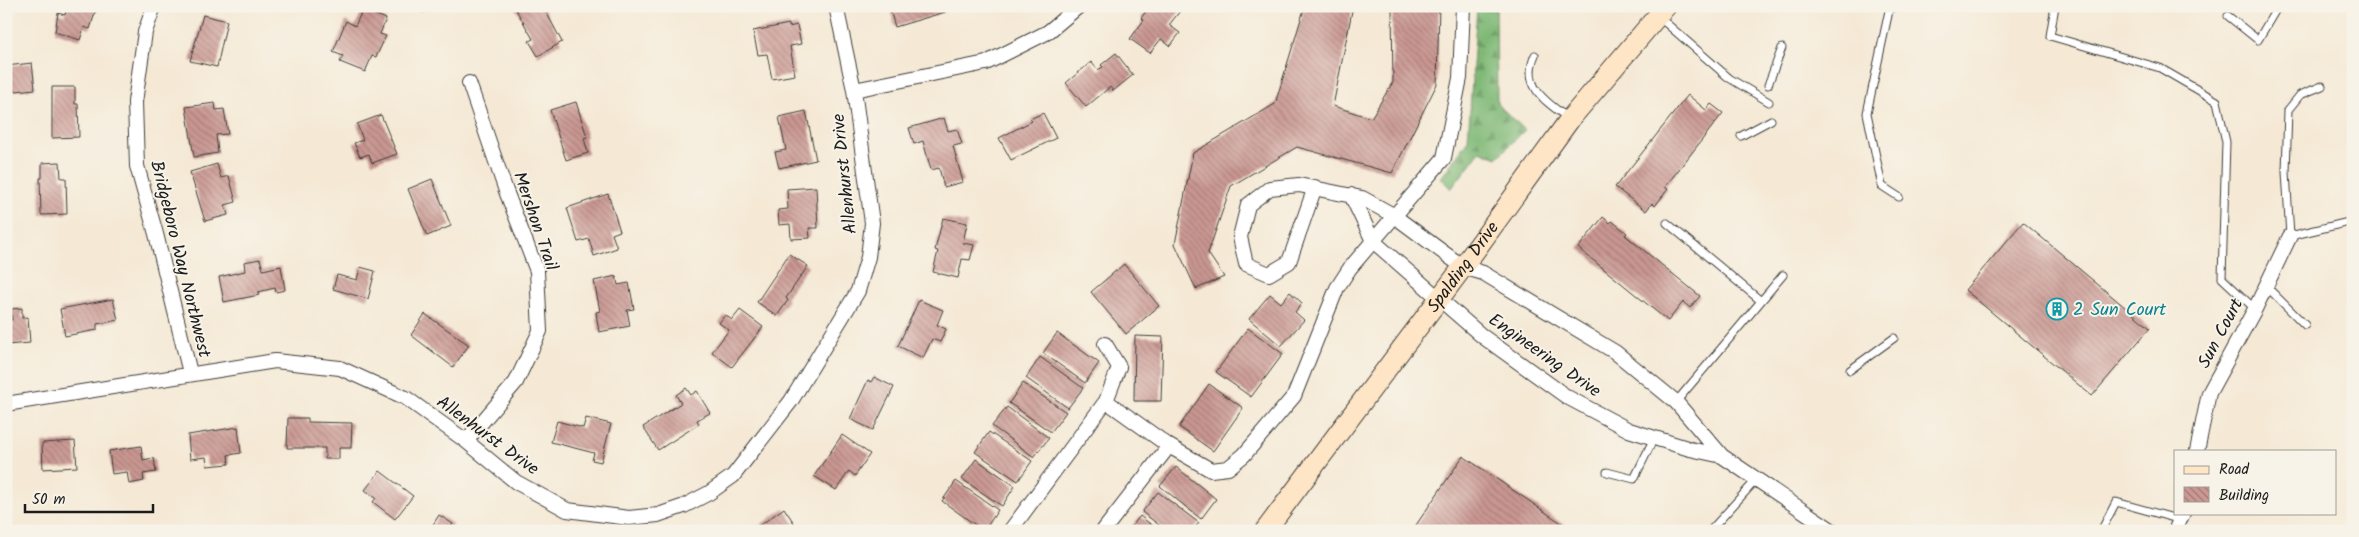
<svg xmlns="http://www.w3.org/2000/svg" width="2359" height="537" font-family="Kalam,sans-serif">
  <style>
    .forest { fill: url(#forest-firs); stroke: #4e6a4a }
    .building { fill: url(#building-back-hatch) }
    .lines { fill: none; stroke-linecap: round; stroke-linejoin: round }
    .lane-casing { stroke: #3d3b38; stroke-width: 9 }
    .street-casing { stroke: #3d3b38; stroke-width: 16 }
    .secondary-casing { stroke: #3d3b38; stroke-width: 22 }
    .lane { stroke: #fff; stroke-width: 7 }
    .street { stroke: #fff; stroke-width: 14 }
    .secondary { stroke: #fde5c5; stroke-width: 20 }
    .labels { text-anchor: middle; stroke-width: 4; stroke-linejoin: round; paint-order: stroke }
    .street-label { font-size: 18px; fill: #1c1c1c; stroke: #f7f3e8 }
    .culture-label { font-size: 18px; fill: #0d838f; stroke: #f7f3e8; text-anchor: start }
  </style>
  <defs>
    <pattern id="forest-firs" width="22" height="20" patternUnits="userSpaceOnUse" patternTransform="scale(1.25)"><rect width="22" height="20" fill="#80b977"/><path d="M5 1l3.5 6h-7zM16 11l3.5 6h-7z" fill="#6e9e66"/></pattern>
    <pattern id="building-back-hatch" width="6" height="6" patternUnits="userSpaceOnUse" patternTransform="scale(1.25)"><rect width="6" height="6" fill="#ca9792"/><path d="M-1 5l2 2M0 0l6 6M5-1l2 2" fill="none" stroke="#a37a76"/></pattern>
  </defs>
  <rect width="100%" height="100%" fill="#f7f3e8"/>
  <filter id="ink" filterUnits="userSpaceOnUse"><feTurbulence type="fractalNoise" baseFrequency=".02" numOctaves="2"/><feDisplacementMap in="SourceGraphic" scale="10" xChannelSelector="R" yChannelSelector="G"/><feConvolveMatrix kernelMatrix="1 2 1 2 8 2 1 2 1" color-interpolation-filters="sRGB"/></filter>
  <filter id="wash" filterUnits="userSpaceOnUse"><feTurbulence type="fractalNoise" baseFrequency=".0096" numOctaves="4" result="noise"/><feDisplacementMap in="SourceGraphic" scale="20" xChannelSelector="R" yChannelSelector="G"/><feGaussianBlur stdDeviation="1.12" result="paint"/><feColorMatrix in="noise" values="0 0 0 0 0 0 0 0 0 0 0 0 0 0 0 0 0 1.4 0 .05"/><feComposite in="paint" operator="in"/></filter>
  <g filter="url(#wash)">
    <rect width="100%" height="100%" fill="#f5e9d5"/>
    <path class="forest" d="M1477,6H1496L1497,104L1525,130L1497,158L1480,151L1451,189L1441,178L1468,140Z"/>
    <g id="blocks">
      <path class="building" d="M67,6H97L90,29L84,27L80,40L55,32L58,13L65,15Z
        M417,6H443V7L417,11Z
        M518,6H543L562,42L538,56L529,41L533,39L515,8Z
        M889,6H943L945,12L895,27Z
        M1150,6H1174L1180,11L1169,25L1180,33L1170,46L1161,39L1150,53L1130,39L1144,20L1141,18Z
        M1305,6H1353L1333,106L1371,118L1393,82L1392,6H1439L1437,84L1392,173L1297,147L1231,186L1208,253L1224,277L1196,289L1175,244L1193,153L1275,104Z
        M363,9L386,19L380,34L386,36L376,57L372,56L365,72L340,62L343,56L333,52L346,21L355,26Z
        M203,15L227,21L217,67L190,61Z
        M789,24V27L797,25L801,44L790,46L795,75L772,79L767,54L758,55L753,31Z
        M1116,53L1133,75L1113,91L1110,87L1086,107L1066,83L1091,62L1098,70L1103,67L1101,65Z
        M32,63L35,89L6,92V66Z
        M52,87H75V104H78L79,137L52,138Z
        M1688,95L1706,110L1711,104L1723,113L1665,187L1668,189L1655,206L1652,203L1646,211L1615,187Z
        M576,102L587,137L584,138L588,153L566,160L550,110Z
        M215,103L216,110L224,109L228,134L216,135L218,153L194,157L186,107Z
        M806,111L816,160L779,168L775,152L786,150L779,117Z
        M1043,113L1056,138L1011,160L999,138L1032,121L1030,119Z
        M381,115L397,154L372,163L369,154L360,157L354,143L363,140L357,124Z
        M944,118L948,131L957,129L962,144L953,146L963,182L944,187L939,168L931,170L923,141L914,144L909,128Z
        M60,162L61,178H66L67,214L41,215L40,178H42V163Z
        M217,164L221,178L229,176L236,202L225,205L228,215L205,221L190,172Z
        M432,179L451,226L427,236L408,189Z
        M816,187L818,228H809L810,238L791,239L790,224L779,225L778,210L788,209L787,189Z
        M608,194L620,231L612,234L617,248L594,256L589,239L578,242L567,208Z
        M1603,217L1610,223L1612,221L1627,233L1625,235L1700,296L1690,308L1683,302L1668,321L1578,248Z
        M943,218L967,223L963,243L974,245L970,260L962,259L958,278L933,272L938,251L935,250Z
        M2023,222L2150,328L2092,396L1965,290Z
        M789,254L808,266L786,298L788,300L777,316L757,302Z
        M260,259L263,270L281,266L285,290L276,292L275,288L258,292L259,295L224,302L219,277L245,271L244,262Z
        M1124,264L1159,306L1126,334L1091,292Z
        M360,267L375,271L368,299L333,289L337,275L357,280Z
        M616,276L618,285L629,283L634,309L627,310L630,326L599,332L596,312L600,311L594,281Z
        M1290,292L1302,303L1295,312L1304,320L1281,346L1249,319L1270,294L1281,303Z
        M113,299L118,320L97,324V330L65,336L60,309Z
        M919,300L943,310L937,325L946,329L940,342L932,339L923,358L898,346Z
        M22,308V318L28,317L30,343L6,345V320H12L11,309Z
        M740,310L763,327L732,367L712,352L729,330L719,323L725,315L732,320Z
        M425,314L469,345L453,367L411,335Z
        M1248,328L1283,354L1251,397L1216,372Z
        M1057,333L1099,363L1085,383L1043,353Z
        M1135,336L1163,337L1161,401H1134Z
        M1040,357L1083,388L1068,408L1026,378Z
        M874,377L894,387L873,430L850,419L868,380L871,382Z
        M1023,383L1066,412L1051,432L1009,403Z
        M1209,384L1243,408L1213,451L1179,427Z
        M686,388L691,395L697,391L710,413L697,420L699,424L658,450L643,427L681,403L676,395Z
        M1007,407L1049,438L1034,457L992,426Z
        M288,418H308V422L352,423L351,448H339V459H325V448H287Z
        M586,418L611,424L601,462L592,460L594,453L551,442L557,421L583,428Z
        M238,427L241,453L228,455L229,464L207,466L206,457L190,459L188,435Z
        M989,432L1032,461L1018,481L975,452Z
        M842,435L870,454L855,476L849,471L836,490L814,476Z
        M75,441L77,467L43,469L42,443Z
        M141,446L143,460L154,458L156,472L143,474L144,481L129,484L127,472L112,474L109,451Z
        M1463,456L1573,531H1412Z
        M976,459L1015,486L1002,506L962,479Z
        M1176,467L1216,499L1201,519L1160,486Z
        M380,471L413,496L395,519L373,502L376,498L365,490Z
        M956,481L998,510L984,531L942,501Z
        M1158,492L1199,523L1192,531H1167L1142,512Z
        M784,508L798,529L796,531H752Z
        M439,515L453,524L450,528L454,531H429Z
        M1140,516L1159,531H1128Z"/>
    </g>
  </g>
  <g filter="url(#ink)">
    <use href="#blocks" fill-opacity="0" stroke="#3d3b38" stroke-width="1"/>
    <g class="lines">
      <g class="lane-casing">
        <path id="lane" d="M1890,6L1867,113L1882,186L1899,197
          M2055,6L2050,36L2160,68L2217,101L2226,142L2222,278L2255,309
          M2228,16L2258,40L2278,6
          M1659,17L1729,78L1769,102
          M1535,55C1521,86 1546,102 1568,118
          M1768,85L1782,48
          M2322,86L2300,95L2288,110L2286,172L2290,236L2353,221
          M1741,136L1771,120
          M1667,223L1761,301
          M2266,286L2305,325
          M1850,370L1894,338
          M1676,402L1783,275
          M1607,472L1634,479L1654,438
          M1710,531L1757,479
          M2101,531L2116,502L2181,520"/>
      </g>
      <g class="street-casing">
        <path id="street" d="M154,6L145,32L135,102L137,166L156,234L190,373
          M854,90L986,63L1048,32L1079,6
          M1315,187L1289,262L1269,274L1246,264L1240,237L1248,205L1270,188L1299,185L1362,198L1393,215L1463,267L1483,273L1615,352L1676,402L1722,456L1833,531
          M1351,195L1373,241L1482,336L1567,397L1629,430L1690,449L1722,456
          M1106,401L1169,446L1211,470L1228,468L1244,455L1294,396L1337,288L1350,268L1444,158L1460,78L1463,6
          M6,404L275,361L340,368L406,398L466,441L516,482L567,510L629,518L658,515L684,506L709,493L733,476L791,401L858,291L868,257L872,223L854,90L836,6
          M466,441L516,382L540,331L537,271L506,191L469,83
          M2197,451L2209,393L2255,309L2290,236
          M1010,531L1106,401L1119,367L1105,344
          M1103,531L1169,446
          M2175,531L2183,513"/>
      </g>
      <g class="secondary-casing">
        <g id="secondary">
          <path id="s1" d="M1265,531L1463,267L1570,119L1666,6"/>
        </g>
      </g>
      <use href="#lane" class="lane"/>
      <use href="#street" class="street"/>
      <use href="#secondary" class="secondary"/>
    </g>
  </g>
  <defs>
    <g id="building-ring" transform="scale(1.125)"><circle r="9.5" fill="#f7f3e8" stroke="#0f9aa8" stroke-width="1.5"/><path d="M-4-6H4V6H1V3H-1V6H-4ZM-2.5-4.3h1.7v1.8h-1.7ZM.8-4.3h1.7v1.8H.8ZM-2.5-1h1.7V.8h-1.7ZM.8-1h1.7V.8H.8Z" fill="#0f9aa8"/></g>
  </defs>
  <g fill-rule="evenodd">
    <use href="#building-ring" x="2057" y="309"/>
  </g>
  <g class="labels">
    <g class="street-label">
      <text transform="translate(844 174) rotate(-96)" y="6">Allenhurst Drive</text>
      <text transform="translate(536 221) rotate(71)" y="6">Mershon Trail</text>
      <text transform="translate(181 259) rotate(76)" y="6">Bridgeboro Way Northwest</text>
      <text dy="6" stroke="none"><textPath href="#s1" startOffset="330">Spalding Drive</textPath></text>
      <text transform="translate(2220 333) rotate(-62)" y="6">Sun Court</text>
      <text transform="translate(1545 355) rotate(35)" y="6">Engineering Drive</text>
      <text transform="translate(488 435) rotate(36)" y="6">Allenhurst Drive</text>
    </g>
    <g class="culture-label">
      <text x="2073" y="315">2 Sun Court</text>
    </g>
  </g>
  <rect width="2359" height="537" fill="none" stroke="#f7f3e8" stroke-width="25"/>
  <rect x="2174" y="450" width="162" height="65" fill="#f7f3e8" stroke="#9f9d96"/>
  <rect x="2184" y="466" width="25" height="8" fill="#fde5c5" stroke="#9f9d96"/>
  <text x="2219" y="474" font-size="15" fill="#1c1c1c">Road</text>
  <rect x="2184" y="487" width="25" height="15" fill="url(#building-back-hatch)" stroke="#9f9d96"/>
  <text x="2219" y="500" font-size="15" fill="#1c1c1c">Building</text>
  <path d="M25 504v8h128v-8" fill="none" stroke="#1c1c1c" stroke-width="2.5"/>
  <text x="32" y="504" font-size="15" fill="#1c1c1c" stroke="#f7f3e8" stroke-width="4" paint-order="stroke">50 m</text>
</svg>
